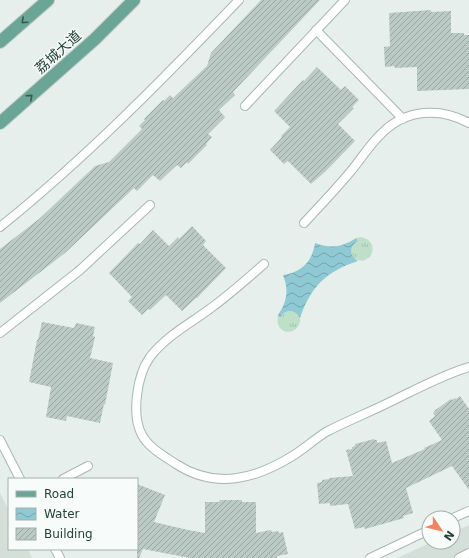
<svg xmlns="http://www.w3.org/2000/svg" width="469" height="558" font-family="'DejaVu Sans','Noto Sans SC',sans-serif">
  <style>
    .built { fill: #d4dfda }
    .grass { fill: url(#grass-tufts) }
    .water { fill: url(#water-waves) }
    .building { fill: url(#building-hatch) }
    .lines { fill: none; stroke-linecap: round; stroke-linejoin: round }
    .lane-casing { stroke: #a8b8b2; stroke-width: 10 }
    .primary-casing { stroke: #c2cac8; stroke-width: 14 }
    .lane { stroke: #fff; stroke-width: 8 }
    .primary { stroke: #6aa596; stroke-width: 12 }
    .oneway { stroke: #365b51 }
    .labels { text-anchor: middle; stroke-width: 3; stroke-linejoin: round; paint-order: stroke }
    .street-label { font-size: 14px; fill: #24423a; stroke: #f7fbf9 }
  </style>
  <defs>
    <pattern id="grass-tufts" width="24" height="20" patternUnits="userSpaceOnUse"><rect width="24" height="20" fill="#bfe0c8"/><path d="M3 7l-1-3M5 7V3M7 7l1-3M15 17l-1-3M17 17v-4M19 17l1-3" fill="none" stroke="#a4c1ad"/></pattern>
    <pattern id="water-waves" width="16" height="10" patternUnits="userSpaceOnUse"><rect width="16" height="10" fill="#8ec9d4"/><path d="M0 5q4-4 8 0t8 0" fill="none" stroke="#74a5ad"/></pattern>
    <pattern id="building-hatch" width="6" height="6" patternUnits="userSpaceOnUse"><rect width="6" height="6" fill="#bbcac4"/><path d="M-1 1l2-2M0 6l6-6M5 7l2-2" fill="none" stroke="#98a6a0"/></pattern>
  </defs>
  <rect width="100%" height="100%" fill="#e6efeb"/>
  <path class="built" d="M0,493L9,511V549H28L32,558H0Z
    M469,525V558H397L432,542H453V532Z"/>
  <path class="grass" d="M361,237C371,239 376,247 370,257L363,261L354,259L351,251L354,243L358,241L356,238Z
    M291,310C311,316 294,340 281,329C277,325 277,320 278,315L280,316L287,311Z"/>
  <path class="water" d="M356,238L358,241C349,246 349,256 358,261C327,271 311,286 300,318C295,309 286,309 280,317L278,315C287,302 289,290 283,275C302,272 312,262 315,243C330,249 343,247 356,238Z"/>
  <path class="building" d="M261,0H320L233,92L235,95L219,110L225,117L208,134L212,137L206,144L207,145L188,164L187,162L181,168L177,165L160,181L153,175L137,191L134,188L65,253L0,303V249L39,219L95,166L109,162L142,129L139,126L145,120L144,119L163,100L164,101L170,95L173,98L207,66L211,53Z
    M431,10V12L451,11V33H464V35H469V89L417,91V67L395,68L394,66L385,67L384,47L390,46L389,13Z
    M317,67L341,90L345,86L359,100L352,107L354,108L338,124L355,141L326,171L311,184L288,161L284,164L270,150L282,137L281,136L290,127L274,111L303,80L304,81Z
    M192,226L206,241L203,245L226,268L197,298H196L182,311L166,295L150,310L148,309L142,315L128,301L132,297L109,273L138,243L140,244L153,230L169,246L178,237L179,239Z
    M42,322L74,328L76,323L95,327L93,336L95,337L90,358L113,363L105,405L104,404L100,423L67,416L66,421L46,417L51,387L29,382L37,340H38Z
    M460,396L469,409V490L452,466L406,488L413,513L403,516L404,518L365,529L364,527L355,529L348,504L330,506V503L319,504L317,483L322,482V480L329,479V478L353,476L346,450L352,449V447L355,446V444L374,439L375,440H377V443L386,441L392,463L425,449L424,448L442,440L429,421L435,416L433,413L435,412L434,411L451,399L452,400L455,398L456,399Z
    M137,484L165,495L154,522L188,530L205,533V502H219L220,500H242V502H256V533L271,530L272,532L278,531L279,533L283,532L288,554L277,556L278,558H190L143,549L139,558H137Z"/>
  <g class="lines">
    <g class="lane-casing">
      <path id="lane" d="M316,30L403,119
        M245,106L345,0
        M304,223C320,206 336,189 351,171C361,159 370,144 382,133C406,109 440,107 469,123
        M0,227C86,158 163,79 239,0
        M264,264C247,279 230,294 211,308C191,323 166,336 150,357C137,375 131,415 142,435C149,448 164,456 176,464C216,490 256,479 294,455C305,448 315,439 326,432C347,421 370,412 392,401C417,389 442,375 469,367
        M0,333L80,270L150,205
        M0,440L20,479
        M63,479L88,466
        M453,518L469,511
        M55,549L60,558
        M370,558L429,530
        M459,558L469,553"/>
    </g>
    <g class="primary-casing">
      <path id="primary" d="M0,42L48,0
        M0,123L95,39L134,0"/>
    </g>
    <use href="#lane" class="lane"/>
    <use href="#primary" class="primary"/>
  </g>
  <defs><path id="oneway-chevron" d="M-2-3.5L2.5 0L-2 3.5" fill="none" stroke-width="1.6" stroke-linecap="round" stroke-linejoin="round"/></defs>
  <g class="oneway">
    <use href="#oneway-chevron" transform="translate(24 21) rotate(138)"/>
    <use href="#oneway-chevron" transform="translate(30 97) rotate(-42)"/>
  </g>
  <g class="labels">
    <g class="street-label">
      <text transform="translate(58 52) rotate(-42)" y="5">荔城大道</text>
    </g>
  </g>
  <rect x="8" y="478" width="130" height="72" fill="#f7fbf9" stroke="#a3b1ad"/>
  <rect x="16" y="491" width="20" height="6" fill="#6aa596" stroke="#a3b1ad"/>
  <text x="44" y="498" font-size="12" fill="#24423a">Road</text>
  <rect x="16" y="508" width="20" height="12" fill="url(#water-waves)" stroke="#a3b1ad"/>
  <text x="44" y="518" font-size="12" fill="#24423a">Water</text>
  <rect x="16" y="528" width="20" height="12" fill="url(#building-hatch)" stroke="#a3b1ad"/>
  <text x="44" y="538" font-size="12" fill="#24423a">Building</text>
  <g transform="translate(441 530) rotate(125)"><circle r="19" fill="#f7fbf9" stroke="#a3b1ad"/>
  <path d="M0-3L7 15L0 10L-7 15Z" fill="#f4845f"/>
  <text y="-6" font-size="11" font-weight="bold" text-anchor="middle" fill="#24423a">N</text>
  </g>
</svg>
